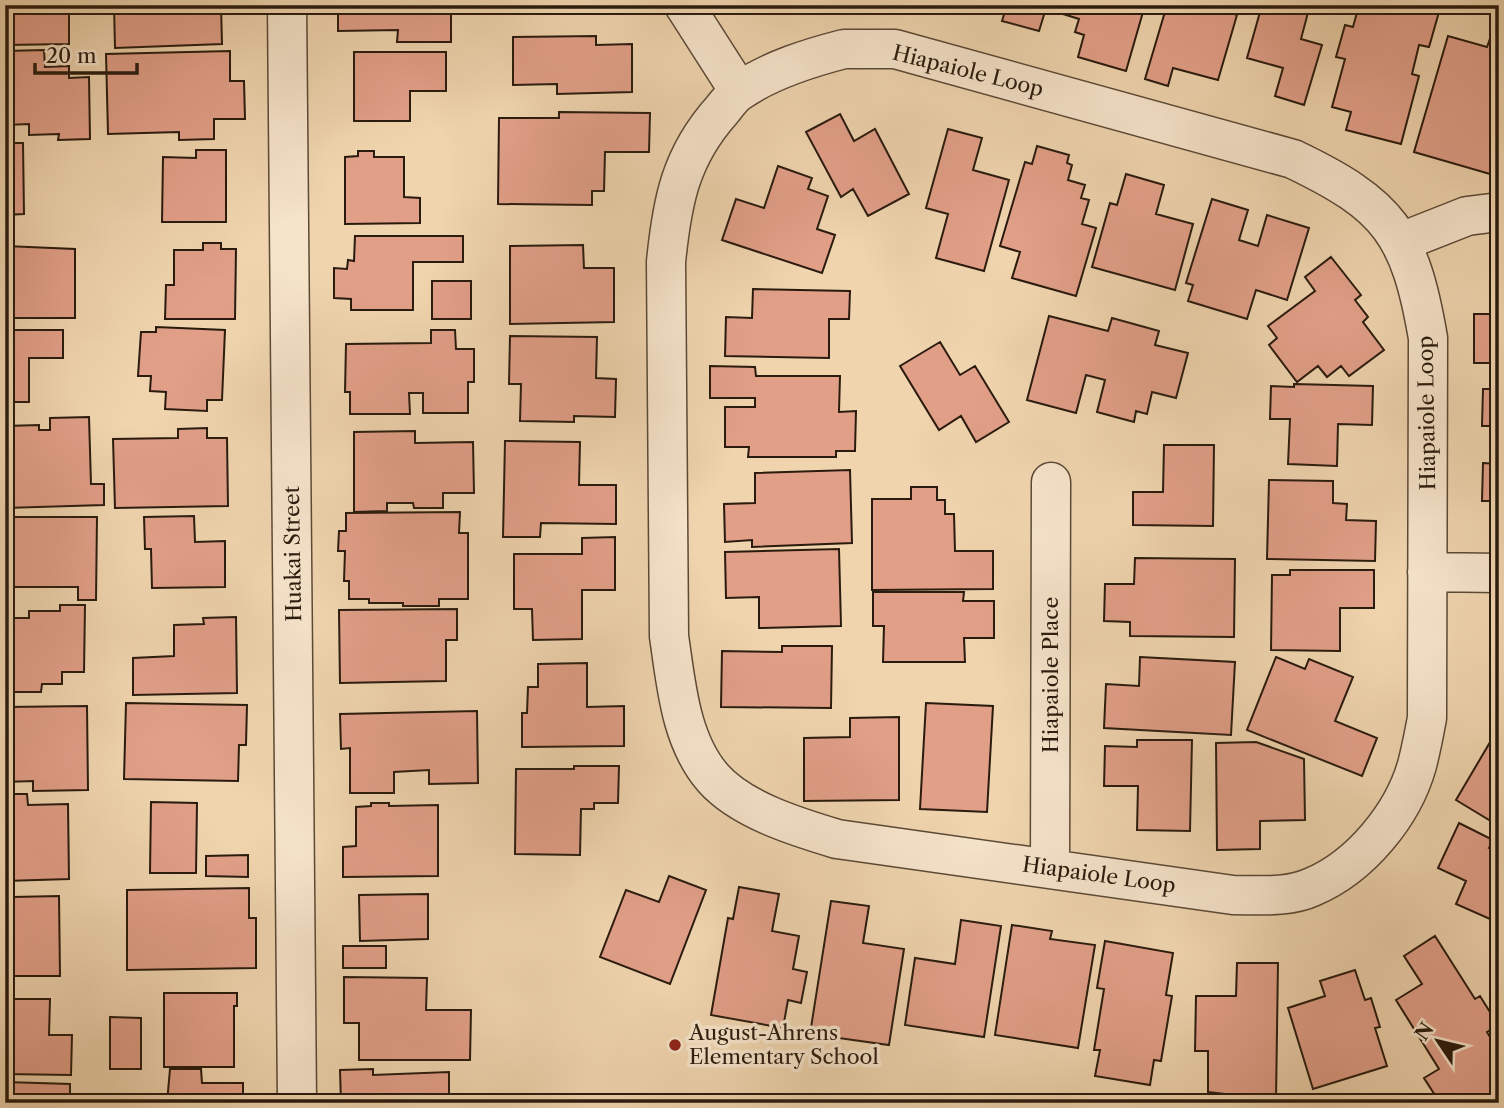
<svg xmlns="http://www.w3.org/2000/svg" width="1504" height="1108" font-family="'Libre Caslon Text',serif">
  <style>
    .building { fill: #e19f88; stroke: #2a1b0e; stroke-width: 2 }
    .lines { fill: none; stroke-linecap: round; stroke-linejoin: round }
    .minor-casing { stroke: #5b4936; stroke-width: 41 }
    .minor { stroke: #f5e3ca; stroke-width: 38 }
    .poi-dot { fill: #8f2418; stroke: #f5e3ca; stroke-width: 2.5 }
    .labels { text-anchor: middle; stroke-width: 7; stroke-linejoin: round; paint-order: stroke }
    .street-label { font-size: 21px; fill: #2a1b0e; stroke: #f5e3ca }
    .poi-label { font-size: 21px; fill: #2a1b0e; stroke: #f5e3ca; text-anchor: start }
  </style>
  <rect width="100%" height="100%" fill="#efd4ae"/>
  <filter id="stains"><feTurbulence type="fractalNoise" baseFrequency=".00286" numOctaves="4"/><feColorMatrix values="0 0 0 0 .2 0 0 0 0 .09 0 0 0 0 .02 0 0 0 .5 -.17"/></filter>
  <radialGradient id="worn" r=".72"><stop offset=".6" stop-color="#630" stop-opacity="0"/><stop offset="1" stop-color="#630" stop-opacity=".3"/></radialGradient>
  <path class="building" d="M5,5H69V44L5,45Z
    M114,5H221L222,44L115,48Z
    M338,5H451V42H397L398,30L338,31Z
    M1007,5H1047L1039,31L1002,21Z
    M1065,5H1145L1126,71L1078,57L1084,35L1075,32L1079,19L1063,14Z
    M1167,5H1218L1217,8L1237,15L1218,80L1173,68L1168,86L1145,79Z
    M1262,5H1310L1301,39L1322,45L1304,105L1275,96L1283,68L1247,58Z
    M1359,5H1441L1429,47L1419,45L1412,74L1419,76L1401,144L1346,130L1351,112L1332,107L1345,59L1336,57L1345,25L1353,27Z
    M1492,33L1499,36V101L1490,132L1499,135V143L1490,174L1414,152L1448,36L1487,47Z
    M596,36V45L632,44V92L557,94V84L513,85V37Z
    M44,50L45,67L69,66V78L89,77L90,139L58,140L59,134L29,135V124L5,125V51Z
    M230,51V81H244L245,119H214V139L179,140V132L108,134L106,54Z
    M354,52H446V91H410V121H354Z
    M559,112L650,113L649,152H605L604,191H592V205L498,204L499,118H559Z
    M840,114L854,141L875,129L909,194L868,216L853,189L841,197L806,132Z
    M948,129L982,138L973,170L1009,180L984,271L936,258L948,214L926,208Z
    M5,143H23L24,214L5,215Z
    M1037,146L1069,155L1067,163L1072,165L1068,180L1085,185L1081,198L1089,200L1082,224L1096,228L1076,296L1012,278L1020,252L1000,246L1025,162L1032,164Z
    M196,150H226V222H162L163,157L196,158Z
    M358,151H374V157H404V197L420,198V223L345,224V157L358,156Z
    M778,166L812,178L808,189L828,196L817,229L835,235L822,273L722,240L736,199L764,208Z
    M1126,174L1164,185L1156,214L1193,224L1175,290L1092,267L1110,203L1117,205Z
    M1212,199L1248,210L1239,240L1258,246L1267,215L1309,228L1287,300L1256,290L1247,319L1188,301L1193,285L1186,283Z
    M355,236H463V262H413V310H351V299L334,298V268L347,269L348,260L354,261Z
    M203,243H221V249H236L235,319H165L166,285H174V250H203Z
    M583,245L584,268H614V322L510,324V246Z
    M5,246L75,249V318H5Z
    M1331,257L1361,295L1355,300L1368,317L1363,322L1384,350L1349,376L1341,366L1327,377L1318,366L1297,382L1269,345L1277,338L1268,326L1315,291L1305,277Z
    M432,281H471V319H432Z
    M753,289L850,291L849,319H829V358L725,356L726,317L752,318Z
    M1474,314H1499V363H1474Z
    M1049,316L1108,331L1112,318L1159,331L1155,345L1188,353L1176,398L1152,392L1147,414L1136,411L1134,422L1097,412L1105,380L1086,375L1076,413L1027,400Z
    M156,327L225,330L222,400H207V411L165,409L166,392L150,391L151,376H138L141,332H156Z
    M5,330H63V358H29V402H5Z
    M431,330H455L456,349H474V382H468V413H423V393H409L410,414H350V392H345L346,344L431,343Z
    M510,336L597,337L596,378L616,379L615,417L574,416V422L520,421L521,384H509Z
    M940,342L960,375L975,366L1009,422L976,442L961,416L939,430L900,366Z
    M710,366L755,367L756,376H840L839,412L856,411L855,451H836V457H748L749,447H725V407H755V398H710Z
    M1294,384L1373,386L1372,425L1338,424L1337,466L1288,464L1290,419H1270L1271,386L1294,387Z
    M1483,389H1499V426H1482Z
    M89,417L91,484H104V505L5,508V426L39,425V430H50V418Z
    M207,428V438H227L228,506L115,508L113,439L178,438V429Z
    M415,431V443L473,442L474,493H443V508H414L413,503H387V511L354,512V432Z
    M505,441L580,442L579,485H616V524L541,523L540,537H503Z
    M1164,445H1214L1213,526L1133,525V492H1163Z
    M1483,463L1499,464V501H1482Z
    M850,470L852,543L752,547V540L725,542L724,504L755,503V473Z
    M1269,480L1333,481V503L1347,504L1346,520L1376,521L1375,561L1267,559Z
    M911,487H937V500H945V514H954L955,551H993V589L872,590V499H911Z
    M460,512L459,533H468V599H439V606H403V603H369V599H349V581H344L345,551H338L339,531H346V513Z
    M194,516L195,542L225,541V587L152,588L151,549H145L144,517Z
    M5,517H97L96,600H78V587H5Z
    M615,537V590H582V639L533,640L532,609H514V554H582V538Z
    M839,549L841,626L759,628V597L726,598L725,552Z
    M1135,558L1235,559L1234,637L1130,636V622L1104,621L1105,584H1134Z
    M1290,570H1374V608H1340V651L1271,650L1272,575H1290Z
    M873,592H964L963,601H994V638H964L965,662H883L884,626H873Z
    M60,605H85L84,672H62V684H42L41,692H5V618H29V611H60Z
    M457,609V640H446V681L340,683L339,610Z
    M236,617L237,693L133,695V658L174,656V625L204,624L203,618Z
    M782,646H832L831,708L721,707L722,651L782,652Z
    M1140,657L1235,662L1231,735L1104,728L1106,684L1139,686Z
    M1276,657L1305,669L1309,659L1353,677L1335,721L1377,738L1362,776L1247,730Z
    M587,663V707L624,706V746L522,747V713H527L528,687H538V664Z
    M126,703L247,705L246,745H239L238,781L124,779Z
    M926,703L993,706L987,812L920,809Z
    M87,706L88,790L33,791V781L5,782V707Z
    M477,711L478,783L429,784V770L394,772V793H350V748L341,749L340,714Z
    M899,717V800L804,801V738L850,737V718Z
    M1499,727V826L1456,800Z
    M1137,740H1192L1190,831L1137,830L1138,786H1104L1105,746L1137,747Z
    M1256,742L1304,759L1305,820L1260,821V849L1217,850L1216,743Z
    M574,766H619L618,803H594V809H581L580,855L515,854L516,769H574Z
    M5,794H27L28,805L68,804L69,879L5,881Z
    M151,802L197,803L196,873H150Z
    M371,803H389V806L438,805V876L343,877V847L356,846V807L371,806Z
    M1459,823L1493,840L1489,848L1499,852V923L1456,904L1466,881L1438,868Z
    M248,855V877L206,876V856Z
    M669,876L706,890L670,984L600,957L626,890L659,902Z
    M739,887L779,894L772,931L799,936L793,969L807,972L801,1003L788,1000L783,1028L711,1015L728,918L733,919Z
    M12,888V897L59,896L60,976H5V889Z
    M249,888V918H256V968L127,970V890Z
    M428,894V939L360,941L359,895Z
    M831,901L869,906L863,943L904,949L889,1045L810,1034Z
    M961,920L1001,926L984,1037L905,1025L915,958L955,964Z
    M1012,925L1052,931L1050,939L1095,945L1078,1048L995,1035Z
    M1435,936L1475,999L1480,996L1498,1025L1487,1032L1499,1052V1103H1440L1424,1078L1439,1069L1396,1000L1422,984L1404,956Z
    M1105,941L1173,953L1166,995L1172,996L1161,1061L1154,1060L1150,1085L1095,1076L1100,1050H1094L1104,989L1097,988Z
    M343,946H386V968H343Z
    M1237,963H1278L1276,1100L1208,1092V1051H1195L1196,996H1236Z
    M1355,970L1365,1000L1371,998L1380,1027L1375,1028L1387,1066L1313,1089L1288,1008L1325,996L1320,981Z
    M344,977L427,978L426,1010H471L470,1060H359V1023H344Z
    M164,993H237V1006H234V1067H164Z
    M5,999H50L49,1035H72L71,1075L5,1074Z
    M110,1017L141,1018V1069H110Z
    M170,1069H201L202,1083H243V1102L248,1103H167Z
    M373,1069V1075L449,1072V1103H341L340,1070Z
    M5,1082L70,1084V1103H5Z"/>
  <g class="lines">
    <g class="minor-casing">
      <path id="minor" d="M287,5L297,1103
        M684,5L739,91
        M844,49H895L1293,159C1389,205 1410,233 1428,338L1427,718C1424,734 1421,750 1417,765C1403,815 1360,867 1312,887C1288,898 1259,895 1233,895L837,839C797,827 741,810 713,778C680,740 676,683 669,636L666,262C672,202 680,157 722,110C727,104 733,95 740,91C770,70 809,58 844,49Z
        M1401,242L1467,216L1499,212
        M1427,572L1499,573
        M1050,868L1051,482"/>
    </g>
    <use href="#minor" class="minor"/>
  </g>
  <circle class="poi-dot" cx="675" cy="1045" r="7"/>
  <g class="labels">
    <g class="street-label">
      <text transform="translate(968 71) rotate(14)" y="7">Hiapaiole Loop</text>
      <text transform="translate(1427 413) rotate(-91)" y="7">Hiapaiole Loop</text>
      <text transform="translate(293 554) rotate(-91)" y="7">Huakai Street</text>
      <text transform="translate(1051 675) rotate(-90)" y="7">Hiapaiole Place</text>
      <text transform="translate(1099 875) rotate(8)" y="7">Hiapaiole Loop</text>
    </g>
    <g class="poi-label">
      <text x="689" y="1040">August-Ahrens<tspan x="689" dy="24">Elementary School</tspan></text>
    </g>
  </g>
  <rect width="1504" height="1108" fill="none" stroke="#efd4ae" stroke-width="28"/>
  <rect x="7" y="7" width="1490" height="1094" fill="none" stroke="#2a1b0e" stroke-width="3.5"/>
  <rect x="14" y="14" width="1476" height="1080" fill="none" stroke="#2a1b0e" stroke-width="2"/>
  <g transform="translate(1438 1041) rotate(305)" stroke="#f5e3ca" stroke-width="5" paint-order="stroke">
  <path d="M0-5L12 26L0 18L-12 26Z" fill="#2a1b0e"/>
  <text y="-10" font-size="19" font-weight="bold" text-anchor="middle" fill="#2a1b0e">N</text>
  </g>
  <path d="M35 63v10h102v-10" fill="none" stroke="#2a1b0e" stroke-width="3.5"/>
  <text x="46" y="63" font-size="21" fill="#2a1b0e" stroke="#f5e3ca" stroke-width="5" paint-order="stroke">20 m</text>
  <rect width="100%" height="100%" filter="url(#stains)"/>
  <rect width="100%" height="100%" fill="url(#worn)"/>
</svg>
